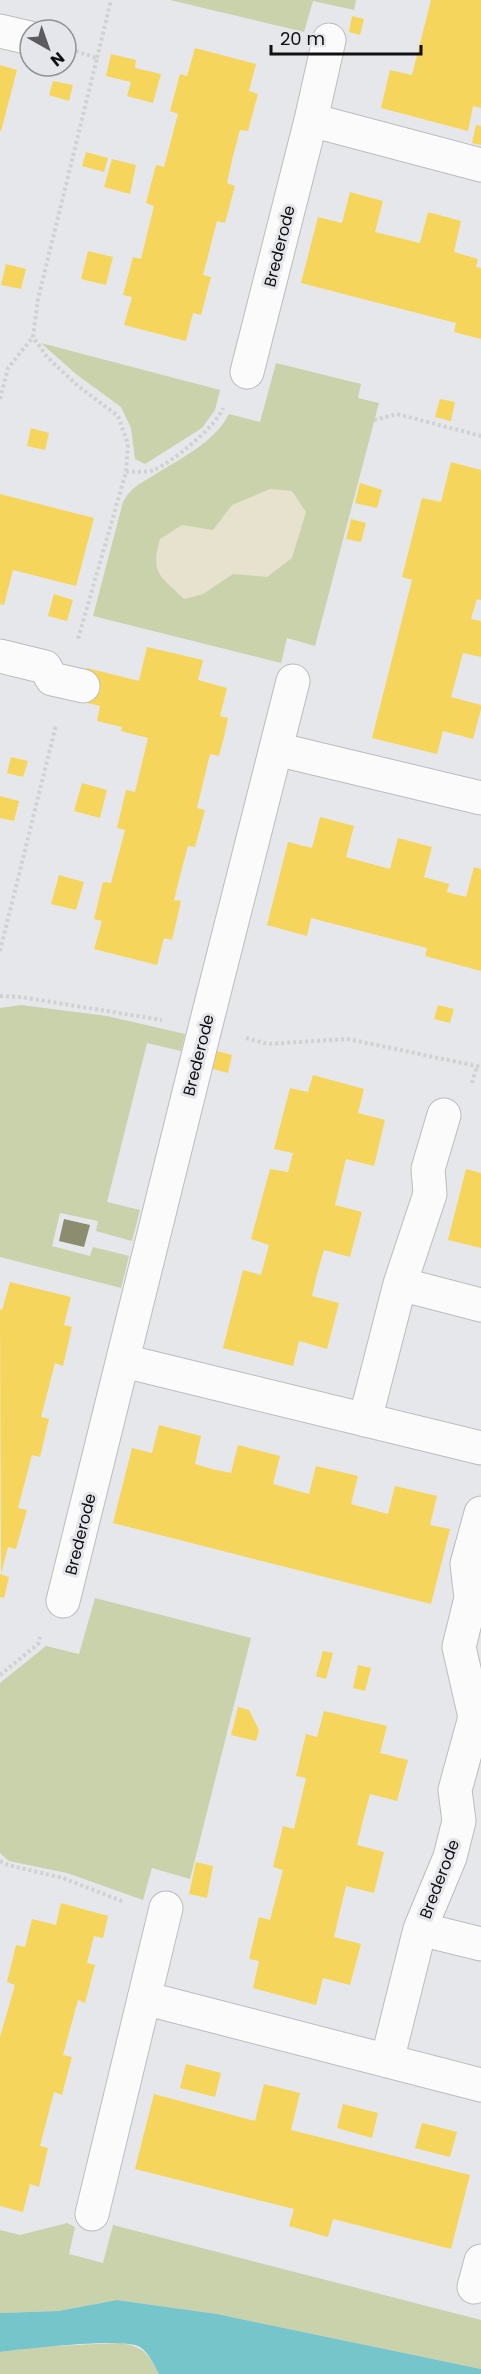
<svg xmlns="http://www.w3.org/2000/svg" width="481" height="2374" font-family="Poppins,sans-serif">
  <style>
    .green { fill: #c9d2ab }
    .sand { fill: #e7e2ce }
    .water { fill: #76c5ca }
    .homes { fill: #f6d55c }
    .industry { fill: #8c8c6e }
    .lines { fill: none; stroke-linecap: round; stroke-linejoin: round }
    .minor-casing { stroke: #bcbcbf; stroke-width: 35 }
    .path { stroke: #d1d1d1; stroke-width: 4; stroke-dasharray: 3 3; stroke-linecap: butt }
    .minor { stroke: #fbfbfc; stroke-width: 33 }
    .labels { text-anchor: middle; stroke-width: 6; stroke-linejoin: round; paint-order: stroke }
    .street-label { font-size: 16px; fill: #111113; stroke: #e5e6eb }
  </style>
  <rect width="100%" height="100%" fill="#e6e7ea"/>
  <path class="green" d="M170,0H356L354,10L313,1L304,32Z
    M41,343L220,390L215,410L202,428L145,464L135,459L131,428L121,407L76,374Z
    M276,363L361,384L358,398L379,403L315,646L287,638L281,663L93,616L123,502C130,488 141,483 154,475C180,459 215,442 229,414L260,422Z
    M21,1005L107,1016L185,1034L181,1051L147,1043L107,1202L140,1210L132,1241L96,1231L98,1221L60,1213L52,1246L90,1256L93,1247L129,1256L121,1288L0,1257V1008Z
    M95,1598L251,1638L190,1879L152,1868L143,1900L67,1873L9,1861L0,1853V1683L46,1646L79,1654Z
    M67,2223L75,2227L69,2254L103,2263L113,2225L481,2320V2369L217,2314L117,2300L58,2311L0,2313V2230L20,2235Z
    M120,2343C144,2347 148,2353 159,2374H0V2352L33,2347Z"/>
  <path class="sand" d="M270,489L292,491L306,512L292,558L267,577L233,574L203,594L184,599C160,575 150,574 160,539L182,525L213,530L232,505Z"/>
  <path class="water" d="M117,2300L217,2314L481,2369V2374H159C154,2365 149,2353 140,2347C124,2337 23,2349 0,2352V2313L58,2311Z"/>
  <path class="homes" d="M431,0H481V108L473,106L468,131L381,108L390,70L412,75Z
    M352,16L364,19L360,35L349,32Z
    M195,48L256,64L249,91L258,94L248,131L240,130L233,156L227,183L235,186L225,223L217,221L203,275L211,277L201,315L193,313L186,341L124,325L132,297L123,295L133,257L141,259L154,206L146,203L156,165L164,167L178,114L170,111L180,74L187,76Z
    M111,54L136,60L135,68L161,74L153,103L127,96L131,82L106,76Z
    M0,65L17,70L1,131H0Z
    M53,81L73,85L69,101L49,95Z
    M476,125L481,126V145L472,143Z
    M86,152L108,158L104,172L82,166Z
    M112,159L136,165L130,194L104,187Z
    M350,192L383,201L375,232L420,243L428,212L461,221L454,252L478,259L476,267L481,268V339L454,332L456,323L301,283L318,217L342,223Z
    M88,251L113,257L106,285L81,279Z
    M6,264L26,269L21,289L1,285Z
    M440,399L455,402L451,421L435,417Z
    M31,428L49,433L45,450L27,446Z
    M451,462L481,470V600L477,599L471,619L481,621V657L463,653L451,697L481,705V709L473,739L443,731L437,754L372,738L412,580L402,577L422,498L441,502Z
    M360,483L382,490L377,508L355,503Z
    M0,494L94,518L76,586L13,570L4,605L0,604Z
    M351,519L366,523L361,542L346,539Z
    M54,594L73,600L67,621L48,616Z
    M147,647L203,660L198,680L227,688L220,716L228,718L224,737L219,756L210,754L197,808L205,810L195,847L188,846L181,872L174,900L181,901L172,940L164,938L157,965L94,949L102,921L94,919L103,882L111,883L125,830L117,828L126,790L135,792L148,738L121,731L122,727L97,721L100,706L79,701L87,668L139,681Z
    M11,757L28,761L23,777L7,773Z
    M82,783L107,790L100,818L74,811Z
    M0,796L19,801L14,821L0,818Z
    M320,817L354,826L346,857L390,869L398,838L432,847L424,877L449,884L447,892L466,897L474,867L481,869V971L425,956L427,948L311,918L307,936L267,925L288,842L312,848Z
    M59,875L84,882L76,910L51,904Z
    M438,1005L454,1009L450,1023L434,1019Z
    M217,1051L232,1055L228,1073L213,1069Z
    M313,1075L364,1089L358,1113L385,1120L374,1166L346,1159L335,1205L362,1212L350,1257L324,1250L317,1274L312,1296L339,1303L327,1349L299,1341L293,1366L223,1348L243,1270L261,1275L269,1245L251,1239L270,1169L288,1172L293,1153L274,1149L290,1088L308,1092Z
    M466,1169L481,1173V1248L448,1240Z
    M10,1282L71,1297L64,1325L72,1327L63,1366L55,1363L41,1417L49,1419L40,1457L32,1455L18,1508L27,1510L16,1549L8,1547L1,1574L0,1309L2,1310Z
    M159,1425L201,1436L195,1464L212,1469L231,1473L238,1445L280,1456L273,1484L309,1494L316,1466L358,1476L351,1504L388,1514L395,1486L437,1496L430,1525L450,1529L431,1604L113,1523L132,1448L152,1453Z
    M0,1574L9,1577L4,1598L0,1597Z
    M323,1651L333,1653L326,1679L316,1676Z
    M358,1665L371,1668L365,1691L353,1688Z
    M238,1707L249,1710L259,1730L256,1741L231,1735Z
    M324,1711L387,1726L380,1753L408,1760L397,1801L370,1794L363,1820L357,1845L384,1852L374,1893L346,1886L340,1911L334,1937L361,1944L350,1985L323,1978L316,2005L253,1988L259,1961L249,1959L259,1917L270,1920L283,1870L273,1867L283,1826L294,1829L300,1804L306,1778L296,1776L306,1734L317,1737Z
    M196,1862L213,1866L207,1898L189,1894Z
    M61,1903L108,1916L103,1938L94,1936L87,1963L95,1965L85,2003L78,2000L63,2055L72,2057L62,2095L54,2092L40,2146L48,2148L39,2187L30,2184L23,2212L0,2206V2037L15,1985L7,1982L16,1945L25,1947L32,1919L56,1925Z
    M186,2064L221,2073L215,2097L180,2088Z
    M264,2084L300,2093L291,2130L470,2175L451,2249L333,2219L328,2237L289,2226L294,2209L135,2169L154,2094L255,2121Z
    M343,2104L378,2113L372,2138L337,2128Z
    M422,2123L457,2132L450,2157L415,2148Z"/>
  <path class="industry" d="M64,1219L90,1225L84,1247L59,1241Z"/>
  <g class="lines">
    <g class="minor-casing">
      <path id="minor" d="M0,31L30,38
        M311,120L481,165
        M247,372L311,120L329,40
        M0,656L45,667L52,679L83,686
        M276,749L481,798
        M400,1284L481,1305
        M124,1361L481,1448
        M365,1420L400,1284L430,1194L428,1169L444,1115
        M63,1601L205,1028L293,681
        M420,1929L481,1944
        M144,1998L481,2085
        M387,2061L420,1929L450,1857L459,1821L455,1790L475,1717L459,1647L471,1598L467,1564L481,1513
        M92,2214L166,1908
        M474,2287L481,2261"/>
    </g>
    <path class="path" d="M70,49L97,58L38,299L33,337L47,357L78,386L118,416L128,444L126,472L78,639
      M97,58L111,0
      M0,399L8,368L33,337
      M374,420L397,414L481,436
      M126,472C134,471 146,473 154,470C171,463 217,426 223,408
      M0,951L56,725
      M0,996L21,997L162,1020
      M246,1038L268,1044L348,1039L481,1067
      M472,1083L477,1066
      M0,1675L38,1644L40,1637
      M0,1861L8,1865L63,1878L124,1902"/>
    <use href="#minor" class="minor"/>
  </g>
  <g class="labels">
    <g class="street-label">
      <text transform="translate(279 246) rotate(-76)" y="6">Brederode</text>
      <text transform="translate(198 1055) rotate(-76)" y="6">Brederode</text>
      <text transform="translate(80 1534) rotate(-76)" y="6">Brederode</text>
      <text transform="translate(439 1879) rotate(-69)" y="6">Brederode</text>
    </g>
  </g>
  <g transform="translate(48 48) rotate(140)"><circle r="28" fill="#e5e6eb" stroke="#909195" stroke-width="1.5"/>
  <path d="M0-4.5L10 22L0 15L-10 22Z" fill="#5c5c5e"/>
  <text y="-9" font-size="16" font-weight="bold" text-anchor="middle" fill="#111113">N</text>
  </g>
  <path d="M271 45v9h150v-9" fill="none" stroke="#111113" stroke-width="3"/>
  <text x="280" y="45" font-size="18" fill="#111113" stroke="#e5e6eb" stroke-width="4.5" paint-order="stroke">20 m</text>
</svg>
